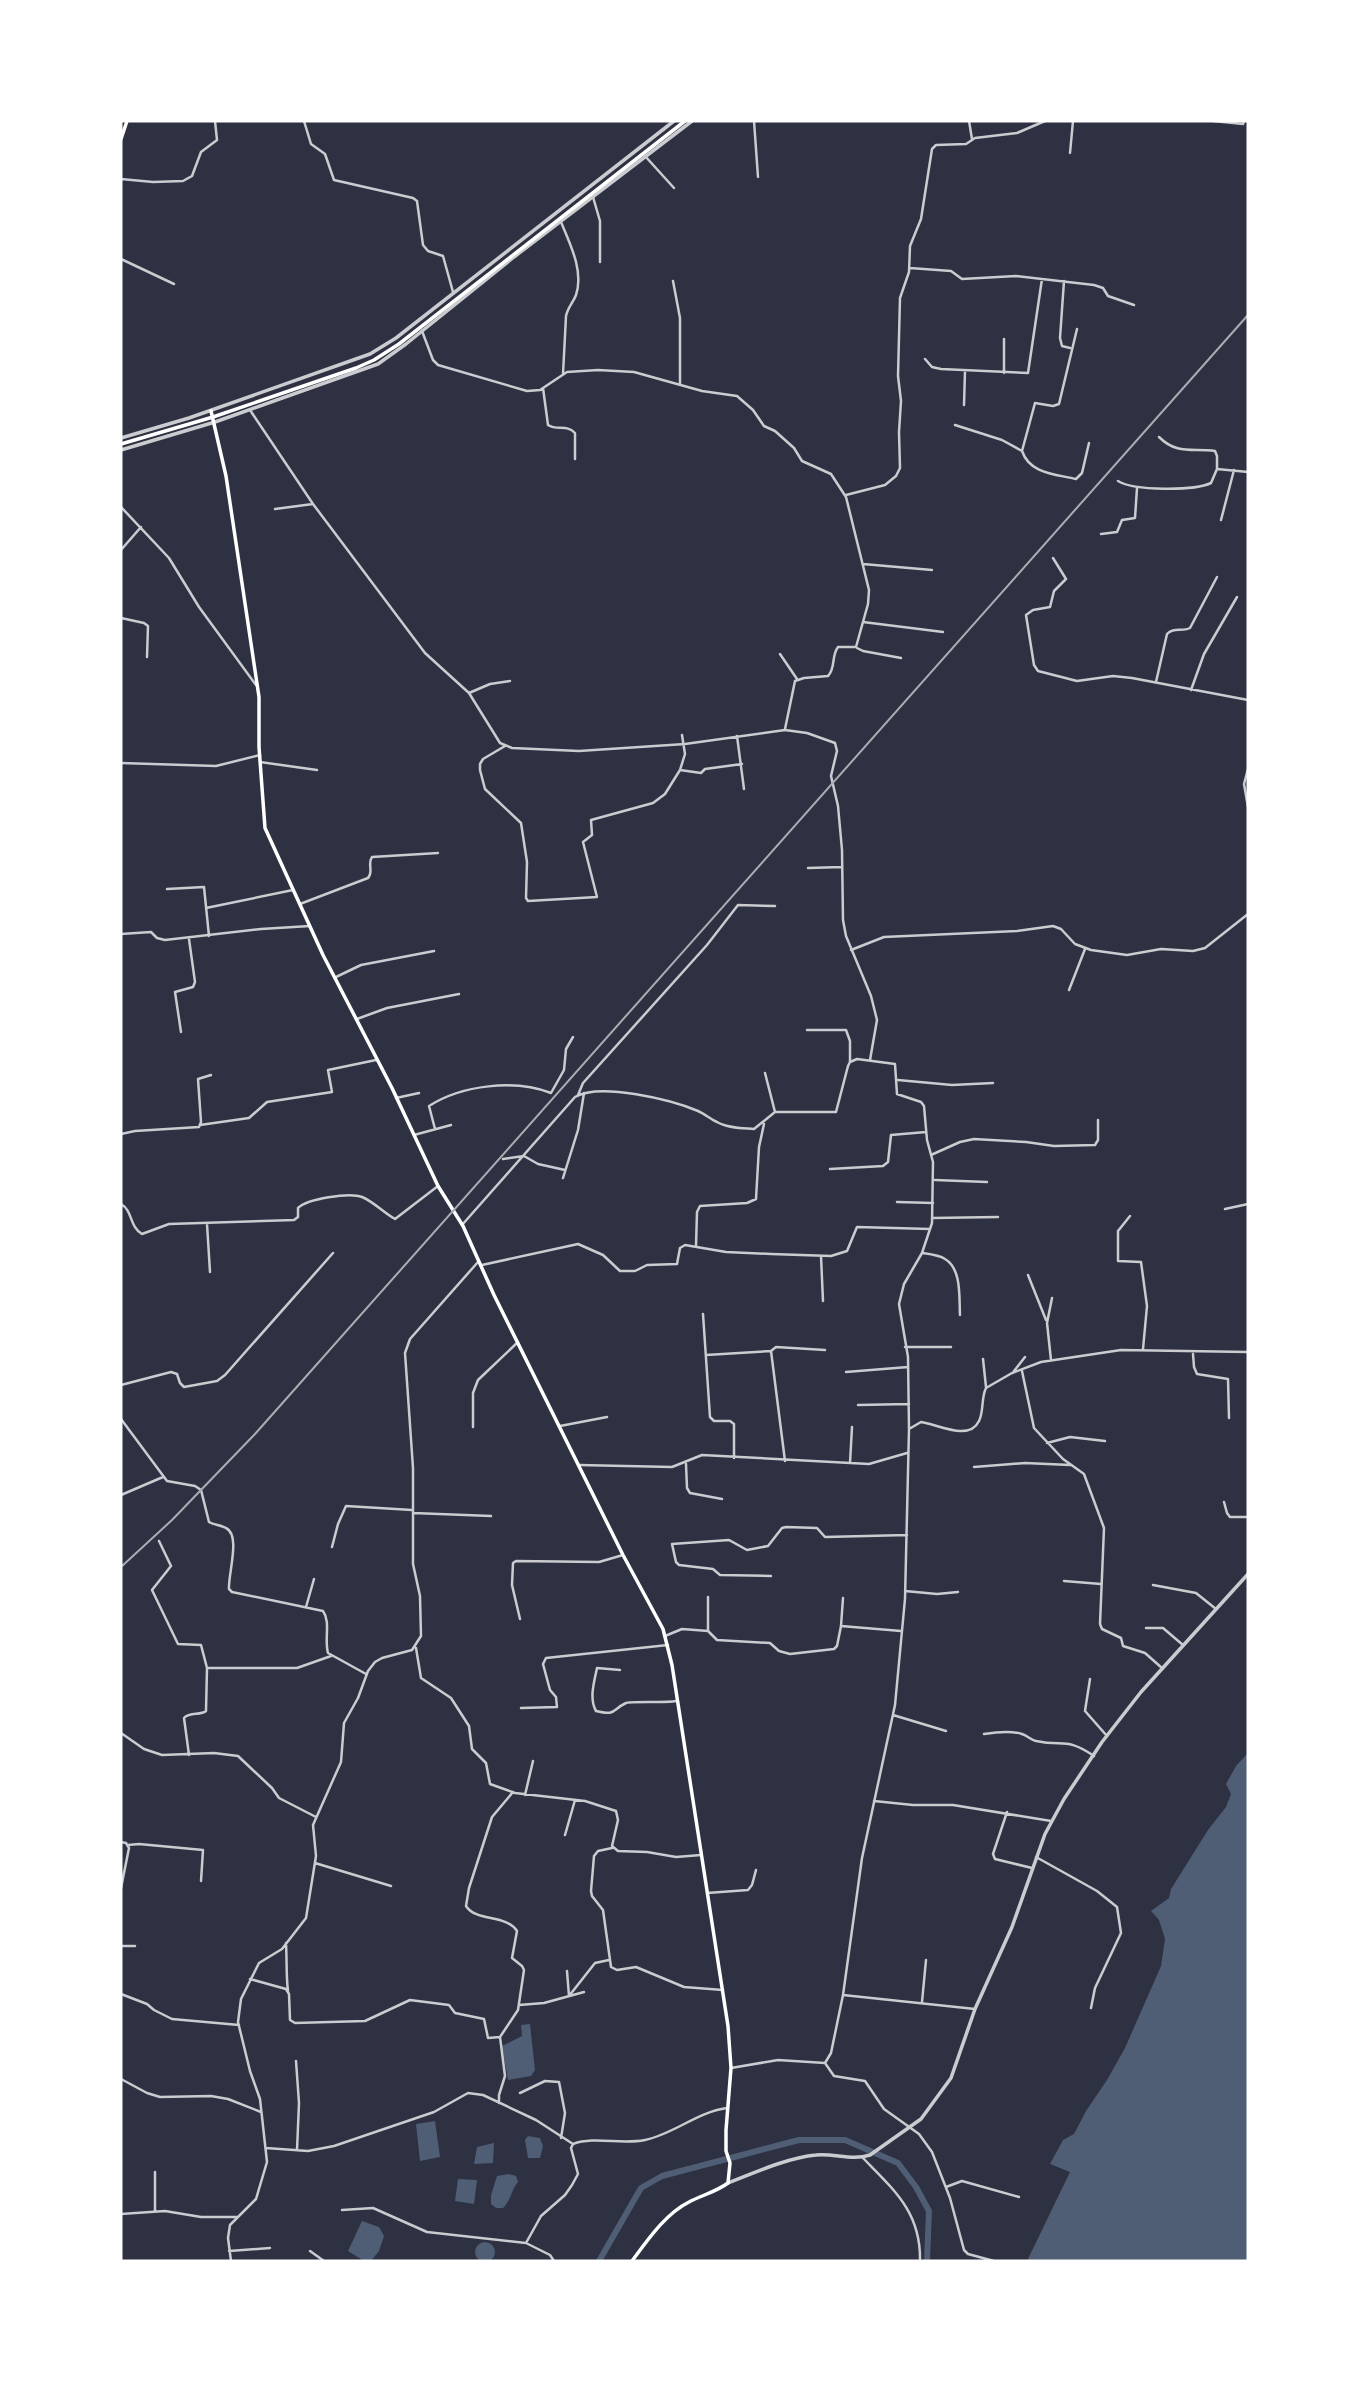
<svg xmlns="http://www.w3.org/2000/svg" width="1369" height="2382" font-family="'Noto Sans',sans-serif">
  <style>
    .water { fill: #4f5d75 }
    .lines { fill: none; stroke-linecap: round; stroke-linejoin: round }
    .canal { stroke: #4f5d75; stroke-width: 6 }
    .minor { stroke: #caccd0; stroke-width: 2.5 }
    .tertiary { stroke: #caccd0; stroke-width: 3.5 }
    .secondary { stroke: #fff; stroke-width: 3.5 }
    .rail { stroke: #abadb3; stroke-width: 2 }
  </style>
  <rect width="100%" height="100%" fill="#2d3142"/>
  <path class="water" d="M1248,1753V2261H1027L1070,2172L1050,2164L1063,2140L1074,2134L1086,2111L1107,2080L1125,2048L1161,1966L1165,1939L1159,1920L1151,1911L1169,1898L1171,1889L1208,1830L1226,1807L1231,1794L1226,1784L1236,1766Z
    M530,2024L535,2070L531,2076L508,2080L502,2046L522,2036L521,2025Z
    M435,2121L440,2157L420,2161L416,2124Z
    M528,2136L540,2138L543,2146L540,2158H528L525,2140Z
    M494,2143L493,2163L474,2164L477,2147Z
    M509,2174L516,2176L518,2182C511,2190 511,2201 503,2208H496L491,2204V2195L497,2176Z
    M458,2179L477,2180L474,2204L455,2201Z
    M362,2221L379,2227L384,2236L379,2251L371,2261H364L348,2251Z
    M475 2252a10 10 0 1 1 20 0a10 10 0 1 1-20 0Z"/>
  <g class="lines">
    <path class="canal" d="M599,2261L641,2188L662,2176L799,2140H845L898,2163L916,2187L929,2211L927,2261"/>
    <path class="minor" d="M304,121L311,144L325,154L334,180L413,198L417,201L423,245L428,251L443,256L453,292
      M754,121L758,177
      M969,121L972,139
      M1213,121L1243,124L1244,121
      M1070,153L1073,121
      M645,156L674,188
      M121,179L153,182L183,181L192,176L201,152L217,140L215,121
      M593,197L600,221V262
      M561,222C570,244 584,271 576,295C573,303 568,307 566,316L563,374
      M121,259L174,284
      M910,268L951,271L962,279L1016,276L1094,285L1103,288L1108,296L1134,305
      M673,281L680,318V385
      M1064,281L1060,338L1062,346L1070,348
      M1077,329L1059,404L1053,406L1035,403L1022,451C1030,474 1055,474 1076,479L1082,473L1089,443
      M422,331L433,360L438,365L527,391L540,390L567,372L598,370L634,372L702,391L737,396L753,410L764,426L775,431L794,448L802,461L831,474L846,497L869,590L868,604L856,647H838C831,656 836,668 828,676L804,678L795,681L785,729
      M925,359L932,367L941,369L1028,373L1042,279
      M1004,373V339
      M543,388L548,425C557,431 567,424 575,433V459
      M964,405L965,371
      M250,410L313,504L425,653L469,693L500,743L512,748L579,751L685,744L785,730L807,733L835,743L837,751L831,776L838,806L842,850L843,920L846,936L871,996L877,1020L870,1060
      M955,425L1002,440L1022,451
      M1159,437C1177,455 1192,448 1215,451L1217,456V469
      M1118,481C1134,491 1194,491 1211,483L1217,469L1248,472
      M846,495L885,485L896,476L900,468L899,432L901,401L898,376L900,298L909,272L910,246L921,219L932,149L936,145L966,144L975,138L1017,133L1045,121
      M121,507L169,558L199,607L256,685
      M275,509L313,504
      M1221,520L1234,470
      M1101,534L1117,532L1122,520L1135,518L1137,488
      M121,550L141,527
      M1053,558L1066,579L1054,591L1050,607L1033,610L1026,615L1034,665L1038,671L1077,681L1113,676L1132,678L1248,700
      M863,564L932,570
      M121,618L144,623L148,626L147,657
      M863,622L943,632
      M857,648L863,651L901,658
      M780,654L797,679
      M1156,682L1167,634C1173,627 1182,632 1190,628L1217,577
      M1191,690L1204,654L1237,597
      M469,693L490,684L510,681
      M737,736L744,789
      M505,746L483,759L480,764V770L485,789L521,823L527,862L526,898L528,901L597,897L583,842L592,835L591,820L653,803L665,794L680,770L701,773L705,769L742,764
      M260,762L317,770
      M121,763L216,766L260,755
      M1248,769L1244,784L1248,807
      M680,770L685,754L682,735
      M808,868L842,867
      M167,889L204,887L209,936
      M300,904L368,878C374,872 367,864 372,857L438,853
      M206,908L293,890
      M121,934L151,932L157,938L165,940L261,929L310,926
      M851,950L884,937L1017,931L1053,926L1061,929L1075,944L1091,950L1127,955L1161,949L1193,951L1205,948L1248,914
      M336,977L361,965L434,951
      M1069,990L1085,949
      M357,1019L387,1008L459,994
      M807,1030H846L850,1041V1062
      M181,1032L175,992L193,987L195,982L189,939
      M765,1073L775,1112
      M898,1080L952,1085L993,1083
      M578,1095L583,1083L707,945L738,905L775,906
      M396,1098L419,1093
      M200,1125L249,1118L267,1102L332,1092L328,1070L376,1060
      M435,1129L429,1106C462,1085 514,1079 551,1093L564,1070L566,1049L573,1037
      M121,1134L135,1131L199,1127L201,1122L198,1079L211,1075
      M414,1135L451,1125
      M931,1155L960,1142L974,1139L1026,1142L1054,1146L1095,1145L1098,1140V1120
      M503,1159L524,1156L538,1164L565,1170
      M830,1169L883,1166L888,1162L891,1135L926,1132
      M563,1178L578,1130L584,1093
      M935,1180L987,1182
      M897,1202L933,1203
      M121,1204C133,1211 129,1226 142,1234L169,1224L294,1220L298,1217V1208C307,1199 349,1192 362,1197C374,1202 384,1213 395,1219L438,1186
      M1225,1209L1248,1204
      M1130,1216L1118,1231V1261L1141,1262L1147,1306L1143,1349
      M932,1218L998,1217
      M207,1224L210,1272
      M462,1225L575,1097C600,1082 672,1100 698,1111C705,1114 710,1119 717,1122C727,1128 742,1128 754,1129L775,1112H836L848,1066L850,1062L857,1059L895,1064L897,1094L921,1102L924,1106L927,1140L933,1162L932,1223L922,1253L904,1284L899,1304L908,1357L909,1429L905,1599L895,1705L862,1858L843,1995L831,2053L825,2063L778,2060L731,2068
      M696,1246L697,1212L700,1206L747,1203L756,1199L759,1147L764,1124
      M922,1253C929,1254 939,1255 945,1259C962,1269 959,1298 960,1315
      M821,1256L823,1301
      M482,1265L578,1244L603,1255L620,1271H635L647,1265L677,1264L680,1248L685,1245L726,1252L771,1254L831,1256L847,1251L857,1227L930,1229
      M1028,1275L1046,1320
      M703,1314L710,1417L714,1421H730L734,1424V1458
      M905,1347H951
      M1193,1354L1194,1367L1197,1374L1228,1379L1229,1418
      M706,1355L771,1351
      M983,1359L986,1387
      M1051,1360L1047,1323L1052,1298
      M1014,1371L1025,1357
      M1022,1371L1034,1428L1063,1459L1084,1474L1104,1528L1100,1624L1102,1629L1121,1638L1123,1646L1145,1653L1162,1668
      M846,1372L908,1367
      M121,1385L171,1372L177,1374L180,1383L184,1387L217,1381L225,1375L333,1253
      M858,1405L909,1404
      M121,1419L167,1481L195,1486L201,1490L209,1522C214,1525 221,1525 226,1528C241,1535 228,1574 229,1589L232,1592L323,1611C331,1622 324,1639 328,1653L366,1674
      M560,1426L607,1417
      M473,1427V1393L478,1380L518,1342
      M909,1429L921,1422C937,1424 969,1442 979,1421C984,1411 981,1398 986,1388L1012,1373L1041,1362L1121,1350L1248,1352
      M1047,1443L1070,1437L1105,1441
      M785,1461L771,1351L776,1347L825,1350
      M850,1463L852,1427
      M686,1464L687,1488L690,1493L722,1499
      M579,1465L672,1467L702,1455L869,1464L907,1453
      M974,1467L1025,1463L1070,1465
      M121,1495L163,1477
      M1224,1502L1227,1513L1230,1517H1248
      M413,1513L491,1516
      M159,1541L171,1566L152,1590L178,1644L201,1645L207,1668L206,1711C200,1716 190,1711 184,1718L189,1755
      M332,1547L338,1524L346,1506L412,1510
      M771,1576L720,1575L713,1569L679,1565L676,1562L672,1544L729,1540L747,1550L768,1546L782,1528L786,1527L817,1528L825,1537L907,1535
      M1064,1581L1101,1584
      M1153,1585L1196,1593L1216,1609
      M905,1591L937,1594L958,1592
      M306,1607L314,1579
      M520,1619L512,1585L513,1563L516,1561L599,1562L623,1555
      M841,1626L901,1631
      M1146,1628H1163L1183,1645
      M708,1631V1597
      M665,1636L682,1629L708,1631L717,1640L770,1643L779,1651L790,1654L834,1649L837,1646L841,1626L843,1598
      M416,1648L421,1678L451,1698L469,1726L472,1749L486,1763L490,1784L515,1793L585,1801L616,1811L618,1820L612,1846L618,1851L647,1852L676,1857L701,1855
      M207,1668H297L331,1656
      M620,1670L597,1668C594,1682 589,1699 596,1711C617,1716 611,1710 626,1703C629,1701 667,1703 676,1701
      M1090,1679L1085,1711L1107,1736
      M521,1708L557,1707L556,1697L550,1690L543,1664L546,1658L668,1645
      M893,1715L946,1731
      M121,1733L144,1749L162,1755L214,1753L238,1756L272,1788L279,1798L316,1817
      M984,1734C996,1732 1010,1730 1022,1734C1028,1736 1031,1740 1036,1741C1064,1747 1066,1737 1094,1756
      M525,1795L533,1761
      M874,1801L913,1805H953L1051,1821
      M1007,1812L993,1854L995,1859L1032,1868
      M565,1835L575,1800
      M121,1842L126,1843L129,1848L121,1888
      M128,1845L139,1844L203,1850L201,1881
      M612,1848L598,1851L594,1856L591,1891L592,1896L603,1910L611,1967L617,1970L636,1967L684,1987L723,1990
      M1036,1857L1097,1891L1117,1907L1121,1933L1095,1988L1091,2008
      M315,1863L391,1886
      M707,1893L748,1890L752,1885L756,1870
      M286,1943C287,1960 286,1976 288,1991
      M121,1946H135
      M567,1971L569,1996
      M250,1979L286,1989L289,1994L290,2020L295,2023L365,2021L410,2000L449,2005L455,2013L484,2019L488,2038L500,2037L518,2010L524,1970L522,1966L512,1958L517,1931C506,1914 476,1922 466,1906L469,1888L492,1817L513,1792
      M121,1994L147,2004L154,2010L172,2019L239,2025
      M843,1995L975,2009
      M569,1996L595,1963L609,1960
      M922,2002L926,1960
      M519,2005L544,2003L584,1992
      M296,2061L299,2103L297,2150
      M825,2063L834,2076L865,2081L884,2109L919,2134L932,2152L950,2198L964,2250L968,2254L994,2261
      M121,2079L147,2093L160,2097L211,2096L228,2099L261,2112
      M520,2093L545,2081L559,2082L565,2113L561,2138
      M499,2103V2095L505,2076L500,2037
      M266,2148L308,2151L334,2146L434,2112L468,2093L483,2095L536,2120L573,2144
      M862,2157C894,2190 921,2212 920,2261
      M155,2172V2211
      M946,2187L962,2181L1019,2197
      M342,2210L373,2208L427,2232L526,2243L550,2255L554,2261
      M121,2214L165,2211L201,2217H238
      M526,2243L541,2216L565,2195L572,2185L578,2174L571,2148L573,2144C595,2136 621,2145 645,2140C674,2134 697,2112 727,2108
      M229,2251L270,2248
      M310,2251L324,2261
      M231,2261L228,2238L230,2225L256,2199L267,2162L260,2099L250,2071L238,2022L241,1999L259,1963L282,1949L306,1918L316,1856L313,1825L341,1762L344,1723L358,1698L368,1671L375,1662L382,1658L412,1650L421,1636L420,1596L413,1564V1468L405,1353L410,1339L478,1262"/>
    <path class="tertiary" d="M121,438L189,418L370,354L396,338L674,121
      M121,450L215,422L378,364L406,344L514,257L692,121
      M728,2183C753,2173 790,2157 816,2155C834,2153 852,2161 870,2155L921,2119L951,2078L975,2009L1012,1927L1045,1834L1064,1799L1102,1742L1141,1692L1248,1574"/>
    <path class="secondary" d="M121,139L127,121
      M211,411L226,476L259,697V747L265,828L323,955L392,1088L438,1186L463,1226L494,1295L623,1555L663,1629L672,1665L728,2026L731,2068L726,2130V2151L730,2163L728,2183C716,2192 702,2195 689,2202C665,2214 647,2241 632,2261
      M121,444L213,417L356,368L374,360L399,344L685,121"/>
    <path class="rail" d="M121,1567L172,1520L255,1434L1248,315"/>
  </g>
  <rect width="1369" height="2382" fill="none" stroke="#ffffff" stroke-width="245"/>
</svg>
